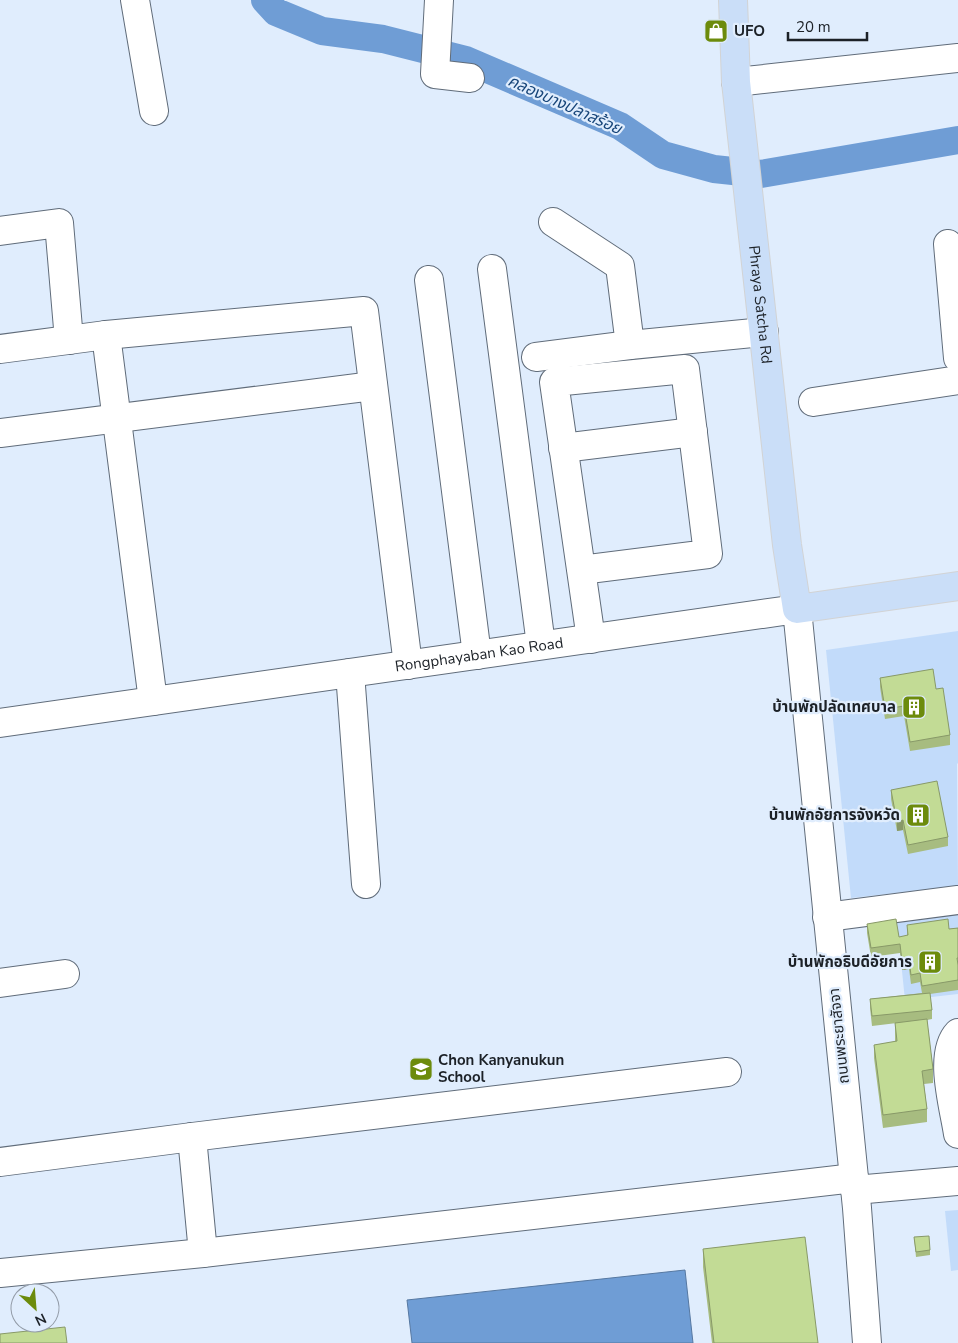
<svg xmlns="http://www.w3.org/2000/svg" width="958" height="1343" font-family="'Nunito Sans','Noto Sans Thai',sans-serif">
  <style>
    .green { fill: #c2dbfa }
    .water { fill: #6f9dd5; stroke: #5678a1 }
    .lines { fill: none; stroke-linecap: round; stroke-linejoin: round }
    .canal { stroke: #6f9dd5; stroke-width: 28 }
    .minor-casing { stroke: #606c7a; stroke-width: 30 }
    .major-casing { stroke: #d2d3d4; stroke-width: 30 }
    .minor { stroke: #fff; stroke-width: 28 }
    .major { stroke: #cadef8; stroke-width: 28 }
    .wall { fill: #a7bc80 }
    .shaded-wall { fill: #889968 }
    .building { fill: #c2db95; stroke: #889968 }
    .labels { text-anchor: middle; stroke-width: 4.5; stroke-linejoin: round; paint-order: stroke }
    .poi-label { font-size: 15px; font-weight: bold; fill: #1c2127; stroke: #e0edfd; text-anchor: end }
    .street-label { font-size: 15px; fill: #1c2127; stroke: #e0edfd }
    .water-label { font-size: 16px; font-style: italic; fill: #174579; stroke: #e0edfd }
  </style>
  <rect width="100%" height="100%" fill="#e0edfd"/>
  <path class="green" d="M958,631V763L957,764L958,886L851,898L826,650Z
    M958,915V994L905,1000L897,923Z
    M958,1210V1270L951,1271L945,1211Z"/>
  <path class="water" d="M685,1270L693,1343H412L407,1300Z"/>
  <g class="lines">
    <path class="canal" d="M265,0L276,12L322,31L383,39L466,60L620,126L663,155L714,169L761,174L958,140"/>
    <g class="minor-casing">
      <g id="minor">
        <path d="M135,0L154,111"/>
        <path d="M439,0L435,74L470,78"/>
        <path d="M736,82L958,58"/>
        <path d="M553,222L620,266L630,345"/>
        <path d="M0,231L59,223L69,340"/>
        <path d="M948,244L958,358"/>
        <path d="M492,269L541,645"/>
        <path d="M429,280L477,655"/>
        <path d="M106,335L153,701"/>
        <path d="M0,349L106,335L364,311L408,665"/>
        <path d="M536,357L630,345L764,332"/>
        <path d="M813,402L958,380"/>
        <path d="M0,433L373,386"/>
        <path d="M563,448L693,432"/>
        <path d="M581,570L708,554L685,369L554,382L591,639"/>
        <path d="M350,673L366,884"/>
        <path id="s1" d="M0,723L797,609L857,1208L867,1343"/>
        <path d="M827,917L958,900"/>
        <path d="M0,983L65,974"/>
        <path d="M958,1033C938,1054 954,1107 958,1134"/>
        <path d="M192,1137L203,1253"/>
        <path d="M0,1162L192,1137L727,1072"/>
        <path d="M855,1190L958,1181"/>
        <path d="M0,1273L203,1253L854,1178"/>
      </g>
    </g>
    <g class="major-casing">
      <g id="major">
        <path id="s2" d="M733,0L736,82L787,545L797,609L958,586"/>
      </g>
    </g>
    <use href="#minor" class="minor"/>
    <use href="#major" class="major"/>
  </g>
  <path class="wall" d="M880,678L936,689L950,735V745L910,751L904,716L885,719L880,687Z
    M891,790L948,837V846L908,854L903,830L897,831L891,799Z
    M867,924L899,937L907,936V925L949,929L958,928V990L930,994L932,1010V1019L927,1020L933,1069V1083L924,1084L927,1109V1122L883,1128L874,1058V1045L895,1042V1023H897L872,1026L870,1008V999L922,993L920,982L911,984L909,969L902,970L900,953L871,957L867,933Z
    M914,1237L930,1250V1255L916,1257Z
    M703,1249L818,1343H712L703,1267Z"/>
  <path class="shaded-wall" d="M903,820V830L897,831V822Z
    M909,960V969L902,970V961Z"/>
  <path class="building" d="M933,669L936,689L943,688L950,735L910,742L904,706L885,709L880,678Z
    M937,781L948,837L908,845L903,820L897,822L891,790Z
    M896,919L899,937L908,935L907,925L948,919L949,929L958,928V958H957L958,965V980L922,986L920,973L911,975L909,960L902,961L900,944L871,948L867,924Z
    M930,993L932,1010L872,1016L870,999Z
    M927,1019L933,1069L922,1071L927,1109L883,1115L874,1045L897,1041L895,1023Z
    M929,1236L930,1250L916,1252L914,1237Z
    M805,1237L818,1343H714L703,1249Z
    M65,1327L67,1343H0V1334Z"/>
  <defs>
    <g id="shop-square" transform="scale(1.25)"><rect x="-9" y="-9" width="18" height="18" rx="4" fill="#6c8b0c" stroke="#e0edfd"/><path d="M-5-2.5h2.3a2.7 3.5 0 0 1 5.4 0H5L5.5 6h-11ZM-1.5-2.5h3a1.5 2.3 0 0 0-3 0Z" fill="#fff"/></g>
    <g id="building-square" transform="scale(1.25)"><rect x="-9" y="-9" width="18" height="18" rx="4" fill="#6c8b0c" stroke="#e0edfd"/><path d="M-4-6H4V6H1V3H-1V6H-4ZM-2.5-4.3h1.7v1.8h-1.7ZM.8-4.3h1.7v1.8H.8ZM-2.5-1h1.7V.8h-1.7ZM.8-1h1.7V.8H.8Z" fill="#fff"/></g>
    <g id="school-square" transform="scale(1.25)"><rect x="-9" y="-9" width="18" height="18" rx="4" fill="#6c8b0c" stroke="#e0edfd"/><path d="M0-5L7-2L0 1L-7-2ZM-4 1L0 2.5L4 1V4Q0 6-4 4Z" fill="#fff"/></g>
  </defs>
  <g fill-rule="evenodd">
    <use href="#shop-square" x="716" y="31"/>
    <use href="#building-square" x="914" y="707"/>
    <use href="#building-square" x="918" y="815"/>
    <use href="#building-square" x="930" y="962"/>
    <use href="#school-square" x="421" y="1069"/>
  </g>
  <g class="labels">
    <g class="poi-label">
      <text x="734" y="36" text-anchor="start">UFO</text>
      <text x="896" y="712">บ้านพักปลัดเทศบาล</text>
      <text x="900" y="820">บ้านพักอัยการจังหวัด</text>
      <text x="912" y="967">บ้านพักอธิบดีอัยการ</text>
      <text x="438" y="1065" text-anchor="start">Chon Kanyanukun<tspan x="438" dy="17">School</tspan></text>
    </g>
    <g class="street-label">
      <text dy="5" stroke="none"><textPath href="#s2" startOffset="306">Phraya Satcha Rd</textPath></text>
      <text dy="5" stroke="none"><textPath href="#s1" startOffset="484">Rongphayaban Kao Road</textPath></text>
      <text transform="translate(839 1036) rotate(-96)" y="5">ถนนพระยาสัจจา</text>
    </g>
    <g class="water-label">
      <text transform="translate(565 104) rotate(24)" y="6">คลองบางปลาสร้อย</text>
    </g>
  </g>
  <g transform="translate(35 1308) rotate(154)"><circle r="24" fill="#e0edfd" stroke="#929ba7"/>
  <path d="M0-4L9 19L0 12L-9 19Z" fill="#6c8b0c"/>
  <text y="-8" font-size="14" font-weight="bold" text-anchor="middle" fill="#1c2127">N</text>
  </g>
  <path d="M788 32v8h79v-8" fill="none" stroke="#1c2127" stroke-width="2.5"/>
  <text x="796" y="32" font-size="15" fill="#1c2127" stroke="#e0edfd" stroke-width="4" paint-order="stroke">20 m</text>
</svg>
